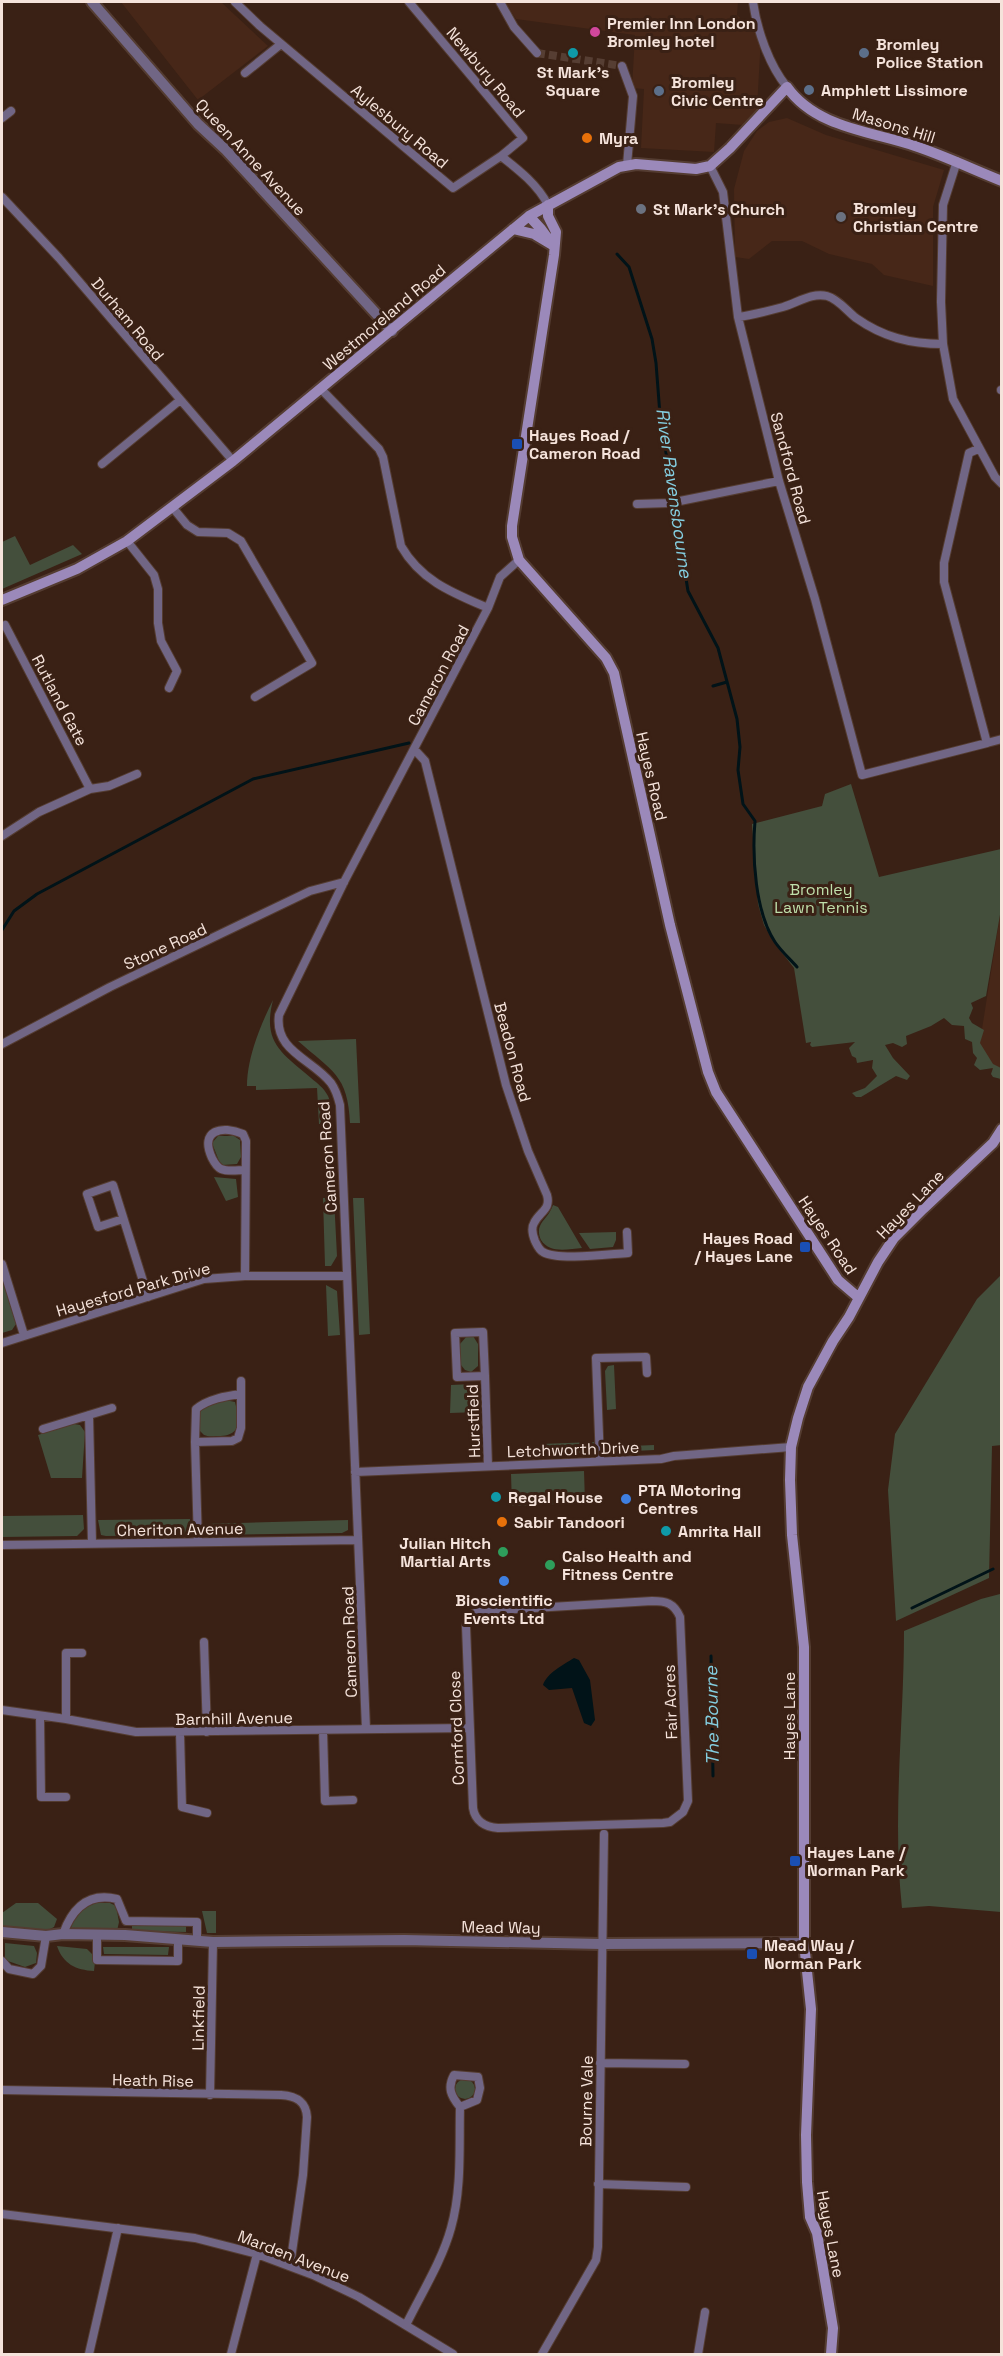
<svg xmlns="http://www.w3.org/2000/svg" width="1003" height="2356" font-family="'Space Grotesk',sans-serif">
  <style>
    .built { fill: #472718 }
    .green { fill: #444f3c }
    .water { fill: #011318 }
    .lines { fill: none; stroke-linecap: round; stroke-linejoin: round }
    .stream { stroke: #011318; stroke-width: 3 }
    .minor-tunnel { stroke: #563e33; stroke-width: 8; stroke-dasharray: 8 4; stroke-linecap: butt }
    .minor-casing { stroke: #543c31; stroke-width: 10 }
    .tertiary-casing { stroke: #543c31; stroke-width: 14 }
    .secondary-casing { stroke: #543c31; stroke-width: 14 }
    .minor { stroke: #716685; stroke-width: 8 }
    .tertiary { stroke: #716685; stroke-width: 10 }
    .secondary { stroke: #9b89ba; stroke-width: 10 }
    .hotel-dot { fill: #d1479c; stroke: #3a2115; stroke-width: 2 }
    .culture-dot { fill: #0f9aa8; stroke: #3a2115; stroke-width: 2 }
    .service-dot { fill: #5c6f8a; stroke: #3a2115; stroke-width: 2 }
    .food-dot { fill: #e8710a; stroke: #3a2115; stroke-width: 2 }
    .worship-dot { fill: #6b7280; stroke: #3a2115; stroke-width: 2 }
    .transit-dot { fill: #1a4fb4; stroke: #3a2115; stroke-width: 2 }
    .shop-dot { fill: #3f7fe0; stroke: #3a2115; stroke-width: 2 }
    .leisure-dot { fill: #2e9e5b; stroke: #3a2115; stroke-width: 2 }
    .labels { text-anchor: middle; stroke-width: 6; stroke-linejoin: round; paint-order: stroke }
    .poi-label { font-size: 16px; font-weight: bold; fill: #f5e3db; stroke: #3a2115; text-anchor: start }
    .street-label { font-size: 16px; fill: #f5e3db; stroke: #3a2115 }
    .park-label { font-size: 16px; fill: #bfdfab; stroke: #3a2115 }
    .water-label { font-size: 18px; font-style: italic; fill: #84cee0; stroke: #3a2115 }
  </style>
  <rect width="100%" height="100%" fill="#3a2115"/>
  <path class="built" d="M121,2H221L268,46L198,100Z
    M505,2H738L737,15L761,37L756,126L716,123L714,152L641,148L644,89L632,88L635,35L516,19Z
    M787,118L826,135L944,170L933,207V286L884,275L872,264L829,254L802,241H772L749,259L735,257L734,189L744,151L757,131L769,122Z
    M1001,909V1082L979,1048Z"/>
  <path class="green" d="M15,536L30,565L73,545L82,554L2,589V542Z
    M851,784L879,877L1001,849V909L986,996L971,1003L973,1008L969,1018L972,1023L984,1030L980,1043L993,1064L1001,1068V1079L993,1077L991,1074L993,1068L980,1070L974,1065L977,1058L973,1053L972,1042L965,1039L964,1026L952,1025L944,1018L931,1026L906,1036L907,1044L902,1047L893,1043L885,1045L893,1058L910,1076L907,1080L896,1076L861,1097H856L852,1093L865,1088L877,1076L872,1068L873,1060L857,1063L856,1058L852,1056L849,1048L855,1042L812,1047L810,1045L811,1042L806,1043L794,968L776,945L764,925L758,904L752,824L822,806L825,794Z
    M273,1000C262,1043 282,1053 311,1078C317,1083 324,1088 328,1096C332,1104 331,1114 331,1124H319L317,1088L256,1090V1086H247C247,1058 260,1026 273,1000Z
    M356,1039L360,1123H350C348,1075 332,1071 298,1041Z
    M218,1136H234L240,1140L241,1157L237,1164L223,1165L219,1161L212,1143Z
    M214,1177L236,1179L238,1197L226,1201Z
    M323,1198H334L337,1256L331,1266H325Z
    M353,1198H364L370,1334L359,1335Z
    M553,1205L558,1207L582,1248C568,1249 550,1254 541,1240C539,1236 538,1230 540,1226C543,1219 549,1216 553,1205Z
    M616,1232V1240L613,1247L590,1249L579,1233Z
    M1001,1275L1002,1445L992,1446L989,1578L896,1621L888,1490L895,1434L977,1299Z
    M2,1278L16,1324L12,1330L2,1333Z
    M326,1285L337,1291L340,1335L328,1336Z
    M467,1336H473L478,1344V1366L471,1372L465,1370L461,1365L460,1344Z
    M614,1365L616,1409L607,1410L605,1371L608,1366Z
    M473,1384L478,1388L479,1412L450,1413L451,1385Z
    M225,1400L235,1402C240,1422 241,1436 218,1436C212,1436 209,1437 204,1435L200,1431V1412L204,1408Z
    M74,1424L80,1425L85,1432L82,1478H51L38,1435Z
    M594,1442L593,1448L586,1453L542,1454L541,1444Z
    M654,1445V1450L615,1452L611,1451L608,1447Z
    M584,1471L585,1503L512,1506L511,1474Z
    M83,1515L84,1529L77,1536L2,1537V1516Z
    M190,1519L189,1532L184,1535L106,1536L101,1535L98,1520Z
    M348,1520V1530L342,1533L212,1535L206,1532L204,1524Z
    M1000,1594L1001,1912L929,1906L902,1908C892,1816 904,1723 904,1631L981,1599Z
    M16,1903H38L57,1919L54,1927L48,1930L2,1926V1913Z
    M96,1903H110L116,1906L119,1922L117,1931H71C72,1914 82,1909 96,1903Z
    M202,1911H216V1933H207Z
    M132,1926H186V1932L132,1931Z
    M5,1943L34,1946L37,1953L36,1963L25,1967L5,1960Z
    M57,1946L87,1949L100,1962H95L94,1971C76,1970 63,1964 57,1946Z
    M103,1947H169L168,1955L104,1954Z
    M455 2089a10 10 0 1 1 20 0a10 10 0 1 1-20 0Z"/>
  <path class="water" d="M574,1658L579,1660L590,1680L595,1720L591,1726L584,1723L572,1688L549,1690L543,1685C547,1673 563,1665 574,1658Z"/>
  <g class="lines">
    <path class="stream" d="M617,254L629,267L652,339L656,363L660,415L688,591L718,648L737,719L740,747L738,770L743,804L755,821C752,856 755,912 775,942C781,951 790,959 797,967
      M713,686L727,682
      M2,930L14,911L37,894L253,779L409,743
      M912,1608L993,1569
      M711,1656L713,1776"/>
    <path class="minor-tunnel" d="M537,53L622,66"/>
    <g class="minor-casing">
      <path id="minor" d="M235,2L260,26L453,188L501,156C519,170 538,185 548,205
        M409,2L523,138L501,156
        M500,2L514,27L537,53
        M753,2C757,30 769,65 787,87
        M622,66L633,96L627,165
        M245,73L281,44
        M2,118L11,111
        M957,161L943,205L941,302L943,344L953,399L995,477L1002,484
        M710,166L723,192L738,317L779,481L815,599L862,775L987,743L944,582V563L969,453L978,449
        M2,197L59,258L233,461
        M738,317C753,315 768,311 783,307C797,303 812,292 827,296C838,299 847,311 856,318C883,337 910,344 943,344
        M321,389L379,449L383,457L401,546C421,581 453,593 488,608
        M1001,390H1002
        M102,464L179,401
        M637,504L670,503L779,481
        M173,508L187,525L198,532L228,533L241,541L312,663L255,697
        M127,541L154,575L158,589V623L161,641L177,671L169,688
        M5,625L90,789
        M987,743L1002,739
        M414,749L425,761L506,1085L528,1151L547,1195C551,1210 540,1211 534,1223C531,1228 533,1236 535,1241C537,1245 539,1250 543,1252C558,1261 610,1254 628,1253L627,1232
        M2,836L39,812L90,789L109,786L137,774
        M2,1044L110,987L310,891L344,882
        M123,1219L98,1227L87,1194L113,1185L148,1297
        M2,1264L24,1335
        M245,1276L246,1141L243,1134C222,1125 199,1130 212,1158C214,1162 217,1167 221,1169C228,1172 238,1170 245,1170
        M2,1343L204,1279L245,1276H347
        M485,1376L483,1332L455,1333L457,1377L485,1376L488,1466
        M241,1381V1394
        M89,1415L92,1543
        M43,1429L112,1408
        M195,1442L196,1409C208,1399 226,1396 241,1394V1428L238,1438L232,1441L195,1442L198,1542
        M600,1461L596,1358L646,1357L647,1373
        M355,1472L661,1459L674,1456L791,1447
        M2,1545L358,1540
        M652,1601C666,1601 674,1603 680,1617L688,1801L683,1812L670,1822L663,1823L498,1828C485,1827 475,1821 473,1808L466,1626C468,1616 473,1612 483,1611Z
        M204,1642L207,1732
        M2,1710L66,1719L136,1732L469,1728
        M40,1716L41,1797H66
        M66,1719V1653H82
        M366,1729L340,1105C338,1097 336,1090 331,1083C312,1059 274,1051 279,1015L344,882L488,608L500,577L519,560
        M323,1730L325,1801L353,1800
        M180,1733L182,1807L207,1813
        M63,1934C72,1909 88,1892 117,1899L126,1921L197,1922V1940
        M97,1935V1960L178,1961V1939
        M2,1961L9,1969L33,1974L41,1966L46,1936
        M600,2063L685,2064
        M2,2090L281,2095C296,2096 306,2101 307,2117L303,2175L290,2266
        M210,2095L213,1942
        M598,2184L686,2187
        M2,2214L195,2238L257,2254L313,2275L359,2297L453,2354
        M406,2325C421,2294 442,2261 451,2228C462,2189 459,2147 460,2107C451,2096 447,2088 454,2075L478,2077L480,2088L477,2100L460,2107
        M89,2354L118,2228
        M231,2354L257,2254
        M542,2354L596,2260L598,2247L604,1834
        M698,2354L705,2312"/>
    </g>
    <g class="tertiary-casing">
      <path id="tertiary" d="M92,2L198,124L226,150L392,331
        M2,1932L46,1936L63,1934L125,1935L213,1942L404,1940L601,1944L804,1943"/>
    </g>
    <g class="secondary-casing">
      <path id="secondary" d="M548,205V216L556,232L554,255L512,526V537L519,560L606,658L614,673L670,925L708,1072L716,1092L838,1280L859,1298
        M529,216L541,229L552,244
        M513,229L534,234L554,246
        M2,600L77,569L127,541L233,461L529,216L619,167L636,164L696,169L710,166L730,148L787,87C816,128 871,131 915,146C945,156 972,169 1002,181
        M831,2354L833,2328L817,2233L810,2217L807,2182L806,2135L811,2009L804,1943V1647L792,1535L790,1480L791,1447L798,1418L808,1387L833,1341L849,1317L878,1262L894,1238L923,1209L993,1143L1002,1129"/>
    </g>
    <use href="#minor" class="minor"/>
    <use href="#tertiary" class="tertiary"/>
    <use href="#secondary" class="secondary"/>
  </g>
  <circle class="hotel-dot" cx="595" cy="32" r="6"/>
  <g class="culture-dot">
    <circle cx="573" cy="53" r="6"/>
    <circle cx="496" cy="1497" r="6"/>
    <circle cx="666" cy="1531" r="6"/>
  </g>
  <g class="service-dot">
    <circle cx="864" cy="53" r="6"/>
    <circle cx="809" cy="90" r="6"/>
    <circle cx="659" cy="91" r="6"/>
  </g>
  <g class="food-dot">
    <circle cx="587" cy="138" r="6"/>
    <circle cx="502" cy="1522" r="6"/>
  </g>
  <g class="worship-dot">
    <circle cx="641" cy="209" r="6"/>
    <circle cx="841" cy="217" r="6"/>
  </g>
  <g class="transit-dot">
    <rect x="511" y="438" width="12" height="12" rx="3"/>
    <rect x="799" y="1241" width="12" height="12" rx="3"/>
    <rect x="789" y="1855" width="12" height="12" rx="3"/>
    <rect x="746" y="1948" width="12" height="12" rx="3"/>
  </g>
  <g class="shop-dot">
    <circle cx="626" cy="1499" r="6"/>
    <circle cx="504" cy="1581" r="6"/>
  </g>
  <g class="leisure-dot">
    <circle cx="503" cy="1552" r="6"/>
    <circle cx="550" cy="1565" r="6"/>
  </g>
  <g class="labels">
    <g class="poi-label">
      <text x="607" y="29">Premier Inn London<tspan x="607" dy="18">Bromley hotel</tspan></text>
      <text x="876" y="50">Bromley<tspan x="876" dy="18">Police Station</tspan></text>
      <text x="573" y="78" text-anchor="middle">St Mark's<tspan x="573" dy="18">Square</tspan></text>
      <text x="671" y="88">Bromley<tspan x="671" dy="18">Civic Centre</tspan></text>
      <text x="821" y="96">Amphlett Lissimore</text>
      <text x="599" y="144">Myra</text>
      <text x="853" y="214">Bromley<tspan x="853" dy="18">Christian Centre</tspan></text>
      <text x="653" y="215">St Mark's Church</text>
      <text x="529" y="441">Hayes Road /<tspan x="529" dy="18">Cameron Road</tspan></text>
      <text x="793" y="1244" text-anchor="end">Hayes Road<tspan x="793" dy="18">/ Hayes Lane</tspan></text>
      <text x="638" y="1496">PTA Motoring<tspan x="638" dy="18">Centres</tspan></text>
      <text x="508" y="1503">Regal House</text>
      <text x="514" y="1528">Sabir Tandoori</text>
      <text x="678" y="1537">Amrita Hall</text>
      <text x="491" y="1549" text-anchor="end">Julian Hitch<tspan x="491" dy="18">Martial Arts</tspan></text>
      <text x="562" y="1562">Calso Health and<tspan x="562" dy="18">Fitness Centre</tspan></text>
      <text x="504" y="1606" text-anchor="middle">Bioscientific<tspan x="504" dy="18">Events Ltd</tspan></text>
      <text x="807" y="1858">Hayes Lane /<tspan x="807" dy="18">Norman Park</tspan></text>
      <text x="764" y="1951">Mead Way /<tspan x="764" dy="18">Norman Park</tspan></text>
    </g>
    <g class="street-label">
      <text transform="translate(486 72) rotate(50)" y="6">Newbury Road</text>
      <text transform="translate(894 125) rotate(17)" y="6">Masons Hill</text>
      <text transform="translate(400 126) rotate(40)" y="6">Aylesbury Road</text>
      <text transform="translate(251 157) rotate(47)" y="6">Queen Anne Avenue</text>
      <text transform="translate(384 317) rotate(-40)" y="6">Westmoreland Road</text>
      <text transform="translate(128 319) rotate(50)" y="6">Durham Road</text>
      <text transform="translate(791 468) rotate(75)" y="6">Sandford Road</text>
      <text transform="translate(438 675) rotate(-62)" y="6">Cameron Road</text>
      <text transform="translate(60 700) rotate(62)" y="6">Rutland Gate</text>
      <text transform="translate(652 776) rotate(77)" y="6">Hayes Road</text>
      <text transform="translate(165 946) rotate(-25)" y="6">Stone Road</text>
      <text transform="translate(513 1052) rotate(75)" y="6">Beadon Road</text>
      <text transform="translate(327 1157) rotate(-94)" y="6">Cameron Road</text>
      <text transform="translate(910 1204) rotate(-46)" y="6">Hayes Lane</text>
      <text transform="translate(828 1235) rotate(56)" y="6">Hayes Road</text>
      <text transform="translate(133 1289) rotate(-16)" y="6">Hayesford Park Drive</text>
      <text transform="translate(473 1421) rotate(-92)" y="6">Hurstfield</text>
      <text transform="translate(573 1449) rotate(-2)" y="6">Letchworth Drive</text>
      <text transform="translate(180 1529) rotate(-1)" y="6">Cheriton Avenue</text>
      <text transform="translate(349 1642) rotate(-92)" y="6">Cameron Road</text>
      <text transform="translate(670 1702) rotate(-92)" y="6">Fair Acres</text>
      <text transform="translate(789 1716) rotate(-90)" y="6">Hayes Lane</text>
      <text transform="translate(234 1718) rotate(-1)" y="6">Barnhill Avenue</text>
      <text transform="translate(456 1728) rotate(-92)" y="6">Cornford Close</text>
      <text transform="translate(501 1927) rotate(1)" y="6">Mead Way</text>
      <text transform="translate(198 2018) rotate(-89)" y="6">Linkfield</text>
      <text transform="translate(153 2080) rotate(1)" y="6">Heath Rise</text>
      <text transform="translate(586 2101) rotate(-89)" y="6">Bourne Vale</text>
      <text transform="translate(831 2234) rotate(79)" y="6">Hayes Lane</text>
      <text transform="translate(294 2256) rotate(21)" y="6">Marden Avenue</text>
    </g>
    <g class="park-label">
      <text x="821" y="895">Bromley<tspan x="821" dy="18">Lawn Tennis</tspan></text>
    </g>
    <g class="water-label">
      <text transform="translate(674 493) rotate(82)" y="6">River Ravensbourne</text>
      <text transform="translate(712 1716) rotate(-91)" y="6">The Bourne</text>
    </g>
  </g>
  <rect width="1003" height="2356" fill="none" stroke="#f5e3db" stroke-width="6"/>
</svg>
